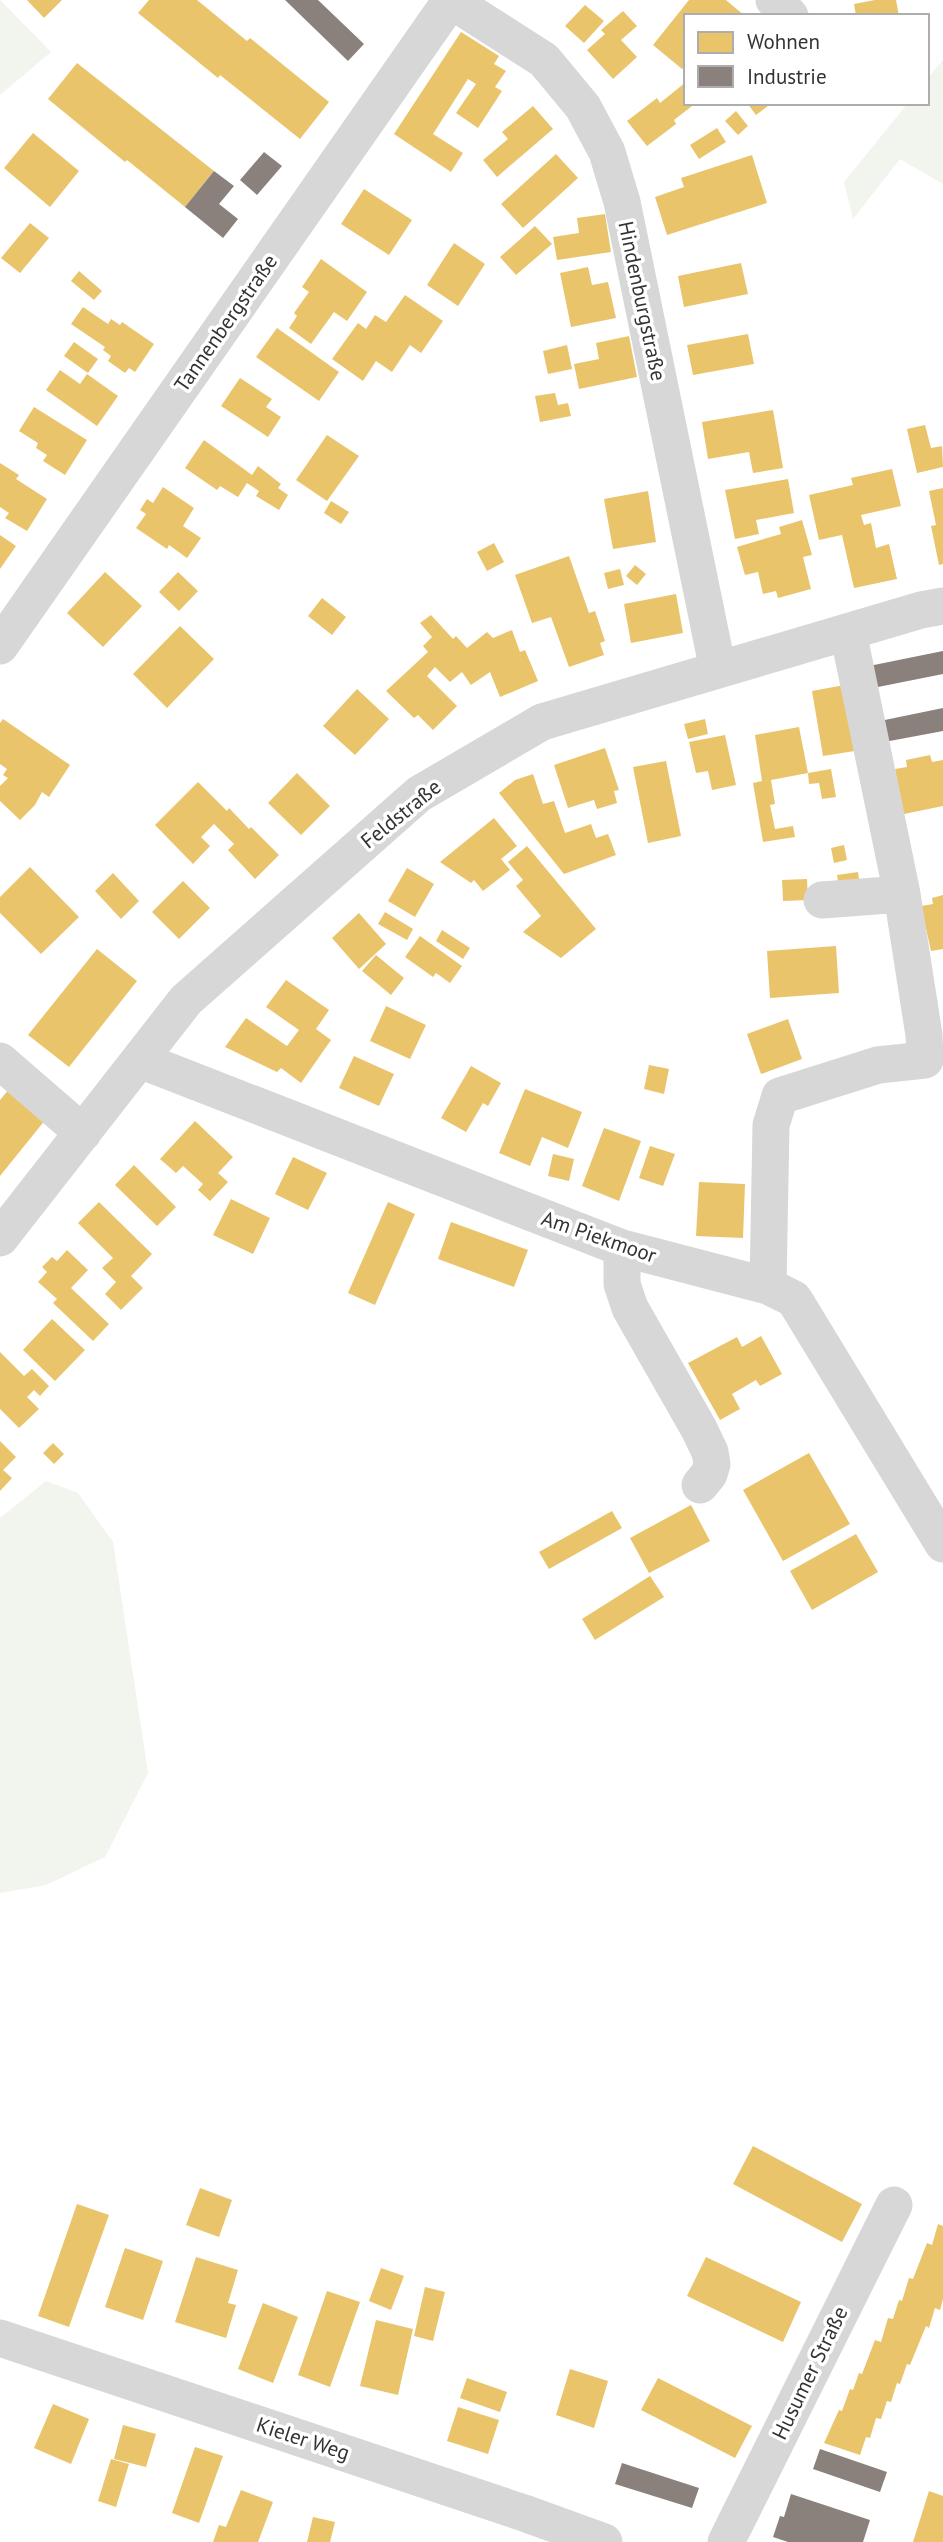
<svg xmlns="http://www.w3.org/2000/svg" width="943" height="2542" font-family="'PT Sans',sans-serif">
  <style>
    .green { fill: #f1f5ed }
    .homes { fill: #e9c46a }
    .industry { fill: #8a817c }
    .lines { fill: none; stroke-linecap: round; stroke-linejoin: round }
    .minor { stroke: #d7d7d7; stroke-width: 37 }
    .labels { text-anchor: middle; stroke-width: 7; stroke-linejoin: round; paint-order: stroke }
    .street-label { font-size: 21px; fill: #333; stroke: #fff }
  </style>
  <rect width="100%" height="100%" fill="#fff"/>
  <path class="green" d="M0,0L51,52L0,95Z
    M943,60V184L900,159L853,219L844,182L908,103H927V79Z
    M46,1481L78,1493L113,1542L148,1773L105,1857L46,1885L0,1893V1518Z"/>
  <path class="homes" d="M27,0H62L44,18Z
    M149,0H197L247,41L250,38L329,102L300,139L220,75L218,78L138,13Z
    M689,0H726L745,16H686V66L682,69L653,45Z
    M875,0H896L899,16H856L854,4Z
    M585,5L604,21L584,43L565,26Z
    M623,11L637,26L621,40L637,57L613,79L587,50L605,34L601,30Z
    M461,32L499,56L494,64L506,71L495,87L502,91L478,128L456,113L476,84L468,79L433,134L463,153L451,172L394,134Z
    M77,63L214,171L185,207L127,160L125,162L48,99Z
    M686,82V103H696L674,120L676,124L647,146L627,121L657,98L660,103Z
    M747,103H772L756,115Z
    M533,106L553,129L497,177L483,160L508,139L502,132Z
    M736,111L748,126L738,135L725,121Z
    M717,128L726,142L699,159L690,145Z
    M33,133L79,171L50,207L4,168Z
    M556,154L578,178L523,228L501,204Z
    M752,155L767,203L667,235L655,197L684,187L681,178Z
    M364,189L412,220L389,255L341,224Z
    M605,214L611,252L557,260L553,237L579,233L577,218Z
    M30,223L49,238L20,273L1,258Z
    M535,226L552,244L516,275L500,257Z
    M454,243L485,264L458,306L427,285Z
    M321,259L367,292L347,321L334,312L311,344L289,328L297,316L294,313L309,292L302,287Z
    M741,263L748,294L684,307L678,276Z
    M588,267L592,285L608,282L616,318L571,327L560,273Z
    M79,271L102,291L94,300L71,281Z
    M405,295L443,321L421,353L410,345L392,372L376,361L363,381L332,359L358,323L366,329L375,315L386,322Z
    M83,307L108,324L111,319L120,325L122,322L154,344L135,372L129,368L125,373L108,361L111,356L103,350L105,347L71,324Z
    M277,328L339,372L319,401L256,357Z
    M748,334L754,364L693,375L687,345Z
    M629,336L637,377L579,389L574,364L599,359L596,343Z
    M74,342L98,359L88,373L64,356Z
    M567,345L572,369L548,374L543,351Z
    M60,370L80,384L87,374L118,396L97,426L46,390Z
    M240,378L272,399L266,407L281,417L268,437L221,406Z
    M555,393L558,405L568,403L571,416L540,422L535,396Z
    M34,407L87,440L65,475L43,461L47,455L36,448L38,443L19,431Z
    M773,410L783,468L753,473L749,452L708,459L702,422Z
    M925,425L931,448L942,446L943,467L917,473L907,429Z
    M327,435L359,456L327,501L296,480Z
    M204,440L252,475L258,466L281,484L278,488L288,495L279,510L256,496L259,491L247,483L238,497L220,486L217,490L185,468Z
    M0,463L19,475L16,479L47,499L27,531L5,518L9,513L0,507Z
    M892,469L901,506L861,515L864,525L871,523L876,548L889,544L897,579L854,588L842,535L819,540L809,495L853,485L851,478Z
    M788,479L794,513L756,520L759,534L735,539L725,490Z
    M163,487L194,508L183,526L201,538L187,558L169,545L167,549L136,528L146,514L140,510L147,499L153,503Z
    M943,488V564L939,565L931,526L936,525L929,491Z
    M648,491L656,542L613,549L604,499Z
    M331,501L349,512L341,524L324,513Z
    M802,520L812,555L803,557L811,589L778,598L776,591L763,594L758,572L745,575L737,547L781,534L779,527Z
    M0,535L16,546L0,569Z
    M494,543L504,562L487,571L477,552Z
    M569,556L589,613L595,611L605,641L600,643L604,655L569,667L551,617L532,623L515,575Z
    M635,565L646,574L637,585L626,576Z
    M620,569L624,585L608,589L604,573Z
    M105,572L142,606L103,647L67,613Z
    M178,572L198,591L179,611L159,592Z
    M676,594L683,633L631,643L624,604Z
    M322,598L346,617L332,635L308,616Z
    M431,615L453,639L456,636L467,648L487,632L493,638L512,630L520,652L525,650L538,681L500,697L490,672L471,685L462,672L450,682L435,667L427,676L457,706L433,730L418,715L414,718L386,691L428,652L423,646L432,637L420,623Z
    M180,626L214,659L167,708L133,674Z
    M850,684L861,750L823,756L812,691Z
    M357,689L389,719L355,755L323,726Z
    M3,719L70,765L49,797L42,792L35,805L20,820L0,801V786L8,778L3,775L7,769L0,764V723Z
    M705,719L708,734L688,739L684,724Z
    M799,727L808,773L831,769L836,797L822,799L819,783L809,784L808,773L771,780L775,804L770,805L775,829L793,826L795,837L763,842L753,783L762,781L755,735Z
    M725,735L736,785L712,790L708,771L696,773L689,742Z
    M605,748L619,790L614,791L617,803L597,809L594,800L568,808L554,765Z
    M930,755L932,762L943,760V806L904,814L895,769L907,767L906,760Z
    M666,761L681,836L648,843L633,767Z
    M297,773L330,806L301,835L268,803Z
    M533,774L543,804L554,801L565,833L591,824L596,838L608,834L616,855L564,874L499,793L515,780Z
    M198,782L227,811L229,808L249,829L251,827L279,855L255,879L228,850L234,844L214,824L201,837L210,846L193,864L155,825Z
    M494,818L517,846L501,859L510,870L483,891L474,880L471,883L440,862Z
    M844,845L847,860L834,863L831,848Z
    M527,846L596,929L561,958L523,932L541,916L516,886L523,880L508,862Z
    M30,867L79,917L41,954L0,913V897Z
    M407,868L434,884L415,917L388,901Z
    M858,872L860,886L839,888L837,875Z
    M113,873L139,901L121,919L95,891Z
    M807,879L808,900L783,901L782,880Z
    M183,881L210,908L179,939L152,912Z
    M943,895V949L931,951L921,906L933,904L932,898Z
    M385,912L413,929L407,940L378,924Z
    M359,913L386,944L359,969L332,938Z
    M442,930L470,948L463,959L436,941Z
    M420,936L462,966L450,983L436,973L433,977L405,957Z
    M836,946L839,993L770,998L767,951Z
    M97,949L137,981L69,1067L28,1035Z
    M376,955L404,978L391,995L362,971Z
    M286,980L329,1010L316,1029L331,1040L301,1083L281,1068L277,1072L225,1047L246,1018L287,1046L299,1030L266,1007Z
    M386,1006L426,1025L410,1059L370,1041Z
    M788,1019L802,1059L761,1074L747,1034Z
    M354,1056L394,1074L379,1106L339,1088Z
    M649,1065L669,1069L664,1094L644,1089Z
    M471,1066L501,1083L488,1106L483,1103L466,1132L441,1118Z
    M9,1089L46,1119L0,1176V1100Z
    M525,1089L582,1112L568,1148L542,1137L530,1166L499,1153Z
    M195,1121L233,1157L218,1173L228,1182L210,1201L198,1190L203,1184L183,1166L176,1173L160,1159Z
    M604,1128L641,1141L619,1201L582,1186Z
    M650,1146L675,1154L663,1186L639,1178Z
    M553,1154L574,1159L569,1181L548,1176Z
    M293,1157L327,1173L308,1210L275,1194Z
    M134,1165L176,1207L157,1226L115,1185Z
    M699,1182L745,1184L743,1238L696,1236Z
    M231,1199L270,1218L253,1254L213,1235Z
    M99,1202L152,1254L131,1276L143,1288L121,1310L105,1294L116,1282L102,1268L113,1258L78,1223Z
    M388,1202L415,1214L375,1305L348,1293Z
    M451,1222L528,1250L514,1287L438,1259Z
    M67,1250L88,1270L71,1288L109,1324L93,1341L53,1303L57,1299L38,1282L47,1272L42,1267L52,1257L57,1261Z
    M52,1319L85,1350L55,1381L23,1350Z
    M761,1336L782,1374L760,1386L756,1380L732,1394L740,1409L720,1420L688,1363L737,1337L742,1347Z
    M0,1352L24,1376L32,1369L49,1386L40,1396L34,1390L27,1397L39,1409L19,1428L0,1409Z
    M0,1441L16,1457L3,1470L12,1478L0,1491Z
    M53,1443L64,1454L54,1464L43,1453Z
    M809,1453L850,1524L783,1561L743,1490Z
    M691,1505L710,1541L649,1573L630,1538Z
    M612,1511L622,1528L549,1569L539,1552Z
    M856,1534L878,1572L812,1610L790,1571Z
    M650,1576L664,1597L595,1640L582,1619Z
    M753,2146L862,2204L842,2242L733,2184Z
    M200,2188L232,2200L219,2237L186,2225Z
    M77,2204L109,2215L69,2327L38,2316Z
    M938,2224L943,2226V2299L940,2310L935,2308L929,2328L926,2326L910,2365L907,2364L900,2384L897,2383L891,2402L887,2401L881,2419L876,2418L870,2438L866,2437L860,2455L824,2443L839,2410L842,2411L850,2389L853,2390L859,2373L862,2374L875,2340L881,2342L888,2318L893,2319L899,2300L902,2301L909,2278L913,2279L927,2243L932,2245Z
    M125,2248L163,2261L143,2320L105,2307Z
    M196,2257L238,2270L228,2303L236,2305L226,2338L175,2322Z
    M706,2257L801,2302L783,2342L687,2296Z
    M381,2268L404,2276L391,2310L369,2301Z
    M425,2287L445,2292L433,2341L414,2336Z
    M327,2291L360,2302L330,2387L298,2375Z
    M263,2303L298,2317L273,2383L238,2369Z
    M376,2320L413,2329L398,2395L360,2386Z
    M570,2369L608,2381L594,2428L556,2415Z
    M467,2378L507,2392L500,2412L460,2398Z
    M658,2378L752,2426L735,2458L641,2410Z
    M53,2404L89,2419L71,2464L34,2448Z
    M458,2407L499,2420L488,2454L447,2441Z
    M123,2425L156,2434L146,2467L114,2459Z
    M195,2447L223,2456L199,2523L172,2513Z
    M111,2459L129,2464L116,2507L98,2501Z
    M241,2490L273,2502L258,2542H213L219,2525L226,2527Z
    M929,2491L943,2496V2542H913Z
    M313,2517L335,2522L330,2542H307Z"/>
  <path class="industry" d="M285,0H318L364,44L348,61Z
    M264,152L282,166L257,195L240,180Z
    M214,171L234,186L219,204L238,219L223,238L185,207Z
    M943,651V674L868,689L864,667Z
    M943,708V731L879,743L875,722Z
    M820,2449L887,2472L880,2492L813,2469Z
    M622,2463L699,2488L692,2508L615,2484Z
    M791,2494L870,2520L863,2542H788L773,2537L780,2516L784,2517Z"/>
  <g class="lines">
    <path class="minor" d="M450,0L544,60L583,107L607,152L622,202L718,670
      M774,0L790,16
      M0,646L451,0
      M822,900L902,894
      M140,1060L622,1248L768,1286L794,1299L943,1544
      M0,1061L83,1133
      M0,1238L186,1000L419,794L542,722L921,610L943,606
      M622,1248V1284L630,1308L699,1429L710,1452L712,1464L709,1474L700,1485
      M768,1286L771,1125L780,1096L878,1065L925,1060L924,1035L902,894L848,632
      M0,2338L524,2513L604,2542
      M726,2542L894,2205"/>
  </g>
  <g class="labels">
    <g class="street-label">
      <text transform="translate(642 301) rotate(78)" y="7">Hindenburgstraße</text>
      <text transform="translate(226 323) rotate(-55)" y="7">Tannenbergstraße</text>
      <text transform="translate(401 814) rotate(-39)" y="7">Feldstraße</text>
      <text transform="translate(599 1237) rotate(19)" y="7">Am Piekmoor</text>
      <text transform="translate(810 2373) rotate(-64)" y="7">Husumer Straße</text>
      <text transform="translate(303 2439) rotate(18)" y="7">Kieler Weg</text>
    </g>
  </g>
  <rect x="684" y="14" width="245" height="91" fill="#ffffff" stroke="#adadad" stroke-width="2"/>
  <rect x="698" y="32" width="35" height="21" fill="#e9c46a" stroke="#adadad" stroke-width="2"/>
  <text x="747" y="49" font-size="21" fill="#333333">Wohnen</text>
  <rect x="698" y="66" width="35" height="21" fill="#8a817c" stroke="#adadad" stroke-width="2"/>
  <text x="747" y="84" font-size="21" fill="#333333">Industrie</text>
</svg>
